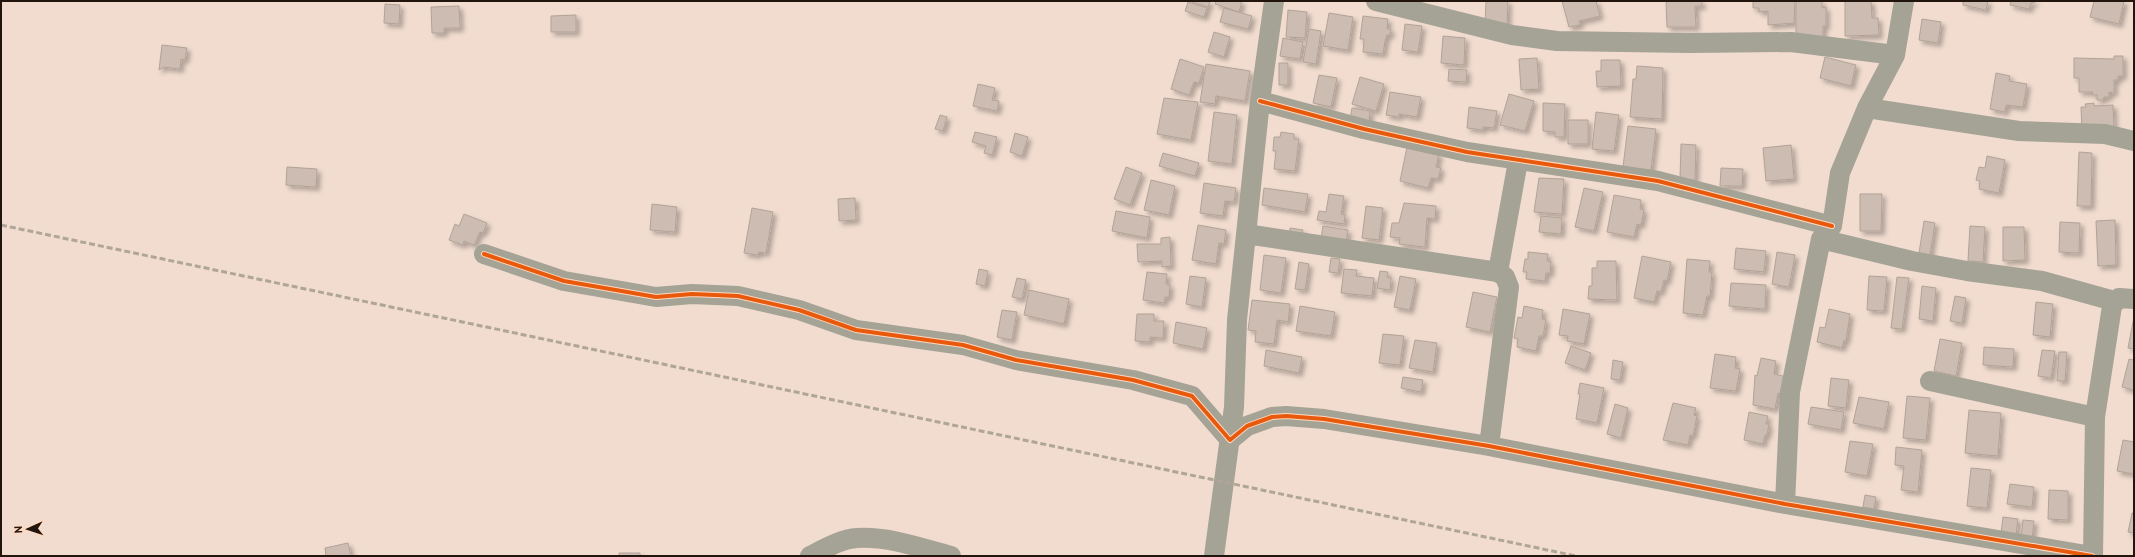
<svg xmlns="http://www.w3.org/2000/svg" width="2135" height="557" font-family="'PT Sans',sans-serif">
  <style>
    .building { fill: #cdbcb2; stroke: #b2a297; filter: url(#shadow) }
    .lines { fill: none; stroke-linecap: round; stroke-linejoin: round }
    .minor { stroke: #a4a395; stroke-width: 20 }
    .rail { stroke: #afa599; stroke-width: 3; stroke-dasharray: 6 3; stroke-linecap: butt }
    .cycleway-casing { stroke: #ffd9c1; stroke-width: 6 }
    .cycleway { stroke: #e8590c; stroke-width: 4 }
  </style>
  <defs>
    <filter id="shadow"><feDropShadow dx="3.5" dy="3.5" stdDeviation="2" flood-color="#0004"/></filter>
  </defs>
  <rect width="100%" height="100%" fill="#f1dccf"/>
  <path class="building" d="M1189,1H1210L1208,7Z
    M1216,1H1242L1239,12L1215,4Z
    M1486,1H1508L1507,26L1485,25Z
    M1562,1H1596L1600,16L1579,21L1580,25L1569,27Z
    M1666,1H1702V6H1695L1696,27H1667Z
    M1753,1H1795L1794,23L1768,25V11L1759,12V8H1753Z
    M1796,1H1822V8L1826,7V26H1823V37L1796,38Z
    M1845,1H1871L1872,18H1878L1879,35L1845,36Z
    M1963,1H1988L1986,10L1963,5Z
    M2011,1H2035L2034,3H2031L2029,9L2010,5Z
    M2094,1H2124L2119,24L2090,17Z
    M1188,2L1207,8L1204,17L1185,11Z
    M385,4L400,5L399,24L384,23Z
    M459,6L460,28H444V33H432L431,7Z
    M1224,8L1252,16L1248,29L1220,22Z
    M1288,10L1307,12L1305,38L1286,37Z
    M1329,13L1353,17L1348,50L1323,46Z
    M576,15V32H551V16Z
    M1363,16L1388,19L1387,29H1391L1390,35H1387L1385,41L1383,54L1363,52L1364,39H1360Z
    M1922,19L1941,22L1938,43L1919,40Z
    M1405,24L1422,26L1418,52L1402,50Z
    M1309,29L1321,31L1316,64L1303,62Z
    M1214,32L1230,37L1224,57L1208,52Z
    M1443,36L1465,38L1464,65L1441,63Z
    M1283,38L1303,42L1300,59L1280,56Z
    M162,45L187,48L185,60L181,59L180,69L164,67L159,70Z
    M2114,56H2123V76H2118V80H2114V93L2109,92V97H2104L2103,100H2097V95H2092L2093,92H2079V78H2074V58L2114,59Z
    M1825,57L1856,65L1851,86L1820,78Z
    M1537,58L1539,89L1521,90L1519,59Z
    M1180,59L1204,67L1199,83L1194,82L1189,95L1171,89Z
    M1601,60H1620L1621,86L1597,87L1596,71H1601Z
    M1279,63H1288V85H1279Z
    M1206,64L1250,71L1245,101L1216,96L1215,104L1200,102Z
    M1637,66L1663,68L1662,119L1630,117L1633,79H1636Z
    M1449,69L1467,70L1466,82L1448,81Z
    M1996,73L2010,76L2009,81L2027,84L2023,107L2006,105L2005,112L1990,109Z
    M1319,75L1337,78L1331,107L1313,103Z
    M1360,77L1384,84L1376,111L1352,104Z
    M978,84L995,88L992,100L999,101L997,111L973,106Z
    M1390,92L1421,97L1417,117L1399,114V117L1386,115Z
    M1509,94L1534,101L1525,131L1500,125Z
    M1164,98L1198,102L1191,140L1157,134Z
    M1543,103L1565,104L1564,137H1555V132L1543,131Z
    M2094,103V106L2113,105L2114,129L2082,130L2081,107H2086L2085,104Z
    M1469,107L1497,111L1494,128L1483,127V130L1467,128Z
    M1352,108L1370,111L1369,123L1350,120Z
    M1214,112L1237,115L1232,164L1208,161Z
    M1596,112L1619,115L1614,151L1592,149Z
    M940,115L947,117L943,131L935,129Z
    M1568,120H1588V144H1568Z
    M1628,126L1656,129L1651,170L1623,167Z
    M975,132L997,137L992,155L984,153L986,146L972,142Z
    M1281,132L1294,134V139H1299L1295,171L1274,169L1276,151H1273L1274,137H1280Z
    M1015,133L1028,137L1022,156L1010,152Z
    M1681,144L1696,145L1695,180L1680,179Z
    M1791,145L1794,179L1766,181L1763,148Z
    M1407,147L1439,154L1436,167L1441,168L1438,179L1431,178L1428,188L1400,181Z
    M2079,152L2092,153L2091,206H2077Z
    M1163,153L1199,163L1195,176L1159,166Z
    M1987,156L2005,160L1999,193L1979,189L1980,181L1976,180L1979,167L1985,168Z
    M287,167L317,169L316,187L286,185Z
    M1126,167L1142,173L1130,205L1114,199Z
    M1721,168L1743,169L1742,186H1720Z
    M1539,178L1564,179L1562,214L1534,212Z
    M1151,180L1175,186L1169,215L1144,210Z
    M1204,183L1236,188L1234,202L1225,201L1223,216L1200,213Z
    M1264,188L1308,194L1305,212L1262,205Z
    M1584,188L1603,192L1594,231L1575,227Z
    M1329,194L1344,196L1341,214L1345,215L1344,224L1317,220L1319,211L1326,212Z
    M1860,194H1882L1881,231H1860Z
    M1614,195L1641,200L1640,209L1644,210L1641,225L1637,224L1634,237L1607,232Z
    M855,198L856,220L839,221L838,199Z
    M1404,203L1436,206L1435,219L1427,218L1425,247L1399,244L1400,238L1390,237L1392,223H1399Z
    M652,204L677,207L675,232L650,230Z
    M1366,206L1383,208L1379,240L1362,238Z
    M752,208L773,212L766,253L759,252L758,255L744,253Z
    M1116,211L1150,217L1147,238L1112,231Z
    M464,214L487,223L483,233L480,232L474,245L464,241L463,245L449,240L455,224L459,226Z
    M1541,216L1562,218L1561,234L1539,232Z
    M2115,220L2116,265L2098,266L2096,221Z
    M1924,221L1935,223L1930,255L1919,253Z
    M2060,222L2080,223L2079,253L2059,252Z
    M1198,225L1226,230L1224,244L1219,243L1216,264L1192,260Z
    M1323,226L1348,230L1346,242L1321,238Z
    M1970,226L1985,227L1983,262L1968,261Z
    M2003,227H2024L2025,260L2003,261Z
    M1290,228L1303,230L1301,238L1289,237Z
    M1170,237L1171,266L1162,267V261L1138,262L1137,244H1161V238Z
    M1736,248L1766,251L1764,272L1734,269Z
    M1528,252L1548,254L1547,261L1551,262L1550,273H1546L1545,281L1526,279L1527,272H1523L1525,259H1528Z
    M1777,252L1795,255L1789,287L1772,284Z
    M1264,255L1286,258L1281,293L1260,290Z
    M1642,256L1671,262L1667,281L1664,280L1661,292L1657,291L1654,302L1634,298Z
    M1331,258L1340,259L1338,273L1329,272Z
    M1687,259L1710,261L1709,272H1712L1710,296H1707L1703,315L1683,313Z
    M1597,261H1616L1617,300L1588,299L1589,286H1592V268H1597Z
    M1299,262L1309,264L1305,290L1295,289Z
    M979,269L988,271L985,286L976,284Z
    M1344,269L1357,270L1356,276L1374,278L1372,296L1341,293Z
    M1380,271L1388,272L1387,277L1391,278L1390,290L1377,288Z
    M1147,272L1167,274L1166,284L1170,285L1169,297H1165L1164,303L1143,300Z
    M1190,276L1206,278L1202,307L1186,304Z
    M1400,276L1416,279L1410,310L1394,307Z
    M1869,276L1887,277L1884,311L1867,310Z
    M1897,277L1909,278L1902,329L1891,328Z
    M1017,278L1026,280L1022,299L1012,297Z
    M1731,283L1766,285L1765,309L1729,306Z
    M1922,286L1936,288L1933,321L1919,319Z
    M1029,290L1069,299L1064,324L1024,315Z
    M1473,292L1497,297L1490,332L1466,327Z
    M1955,296L1966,298L1962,323L1950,321Z
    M1252,300L1290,304L1288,322L1277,320L1274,344L1255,342L1256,331L1248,330Z
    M2036,302L2053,304L2050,337L2033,335Z
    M1300,306L1335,312L1331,336L1296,331Z
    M1524,306L1543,310L1542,319L1546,320L1543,336H1539L1536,351L1517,347L1518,339L1514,338L1518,317L1522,318Z
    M1563,309L1590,314L1584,344L1567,341L1568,336L1559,335Z
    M1829,309L1850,314L1846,341L1844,340L1842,348L1817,342L1820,327L1825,328Z
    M1002,310L1017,312L1012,340L997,337Z
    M1137,314H1154V321H1164L1163,338L1150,337V342L1135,341Z
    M2134,317V349L2128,348Z
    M1176,322L1207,328L1203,349L1173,343Z
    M1383,334L1404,336L1400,365L1379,363Z
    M1940,339L1962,343L1956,376L1934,371Z
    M1415,340L1437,343L1433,372L1409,368Z
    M1571,346L1591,353L1585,370L1565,363Z
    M1984,347L2014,349L2013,367L1983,365Z
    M1266,350L1302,357L1299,373L1264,366Z
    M2042,350L2055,351L2051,378L2038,376Z
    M2059,352H2067L2065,381H2057Z
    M1715,354L1736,357L1735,368L1740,369L1736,391L1710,388Z
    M1761,358L1776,361L1774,374L1787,377L1785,395L1778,393L1775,409L1753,405L1755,375L1757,376Z
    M2129,359L2134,360V390L2122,387Z
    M1613,360L1623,362L1620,380L1611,379Z
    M1403,377L1423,380L1421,392L1401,388Z
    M1831,378L1849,380L1846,408L1828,406Z
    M1580,383L1604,388L1597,423L1576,419L1580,394H1578Z
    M1907,396L1930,398L1926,440L1903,438Z
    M1859,397L1889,402L1884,429L1853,423Z
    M1673,403L1696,408L1694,415L1697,416L1693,436L1690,435L1688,445L1663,440Z
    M1615,404L1628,408L1621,438L1607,434Z
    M1811,407L1844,412L1841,430L1808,424Z
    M1969,410L2001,413L1998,456L1965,453Z
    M1749,412L1768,416L1766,424H1769L1767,435H1765L1763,444L1744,440Z
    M2123,440L2134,442V474L2117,471Z
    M1850,441L1873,444L1867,476L1845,472Z
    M1896,447L1922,450L1918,492L1901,490L1904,466L1895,465Z
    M1971,468L1991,470L1987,508L1967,506Z
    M2010,484L2034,487L2032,507L2007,504Z
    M2049,490L2068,491V520L2048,519Z
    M1865,495L1876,497L1874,509L1863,507Z
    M2132,513H2134V533L2128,532Z
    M2003,517L2018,519L2016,535L2001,533Z
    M2023,520L2034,521L2032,539L2021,538Z
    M348,543L351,556H326L325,548Z
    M619,553H640V556H619Z"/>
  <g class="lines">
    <path class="minor" d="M1376,1L1512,35L1557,41L1689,43L1791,42L1895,55
      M1260,101L1364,129L1467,152L1658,181L1832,226
      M1867,108L2019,131L2105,134L2134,141
      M1246,234L1498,272L1505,277L1509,287L1489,446
      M1821,239L1912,261L1967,271L2042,281L2114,301
      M484,254L564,281L656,297L692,294L738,296L799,310L856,330L963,345L1016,360L1133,380L1192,396L1230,440L1247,426L1272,417L1286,416L1324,419L1489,446L1785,504L2092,556
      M1498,272L1518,161
      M1930,381L2095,417
      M1785,504L1790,392L1821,239L1832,226L1840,173L1867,108L1895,55L1904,1
      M810,556C824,549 841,539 857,538C888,536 921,548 951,556
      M1214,556L1234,407L1237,320L1260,101L1274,1
      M2093,556L2095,417L2112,306L2119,298L2134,299"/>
    <path class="rail" d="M1,225L1576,556"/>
    <g class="cycleway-casing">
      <path id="cycleway" d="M1260,101L1364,129L1467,152L1658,181L1832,226
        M484,254L564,281L656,297L692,294L738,296L799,310L856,330L963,345L1016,360L1133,380L1192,396L1230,440L1247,426L1272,417L1286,416L1324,419L1489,446L1785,504L2092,556"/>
    </g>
    <use href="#cycleway" class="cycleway"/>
  </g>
  <rect width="2135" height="557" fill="none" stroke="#22150d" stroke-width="4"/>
  <g transform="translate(28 529) rotate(267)" stroke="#ffd9c1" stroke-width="3" paint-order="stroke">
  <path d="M0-3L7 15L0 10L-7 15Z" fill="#22150d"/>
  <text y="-6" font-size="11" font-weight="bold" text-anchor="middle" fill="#22150d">N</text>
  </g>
</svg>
